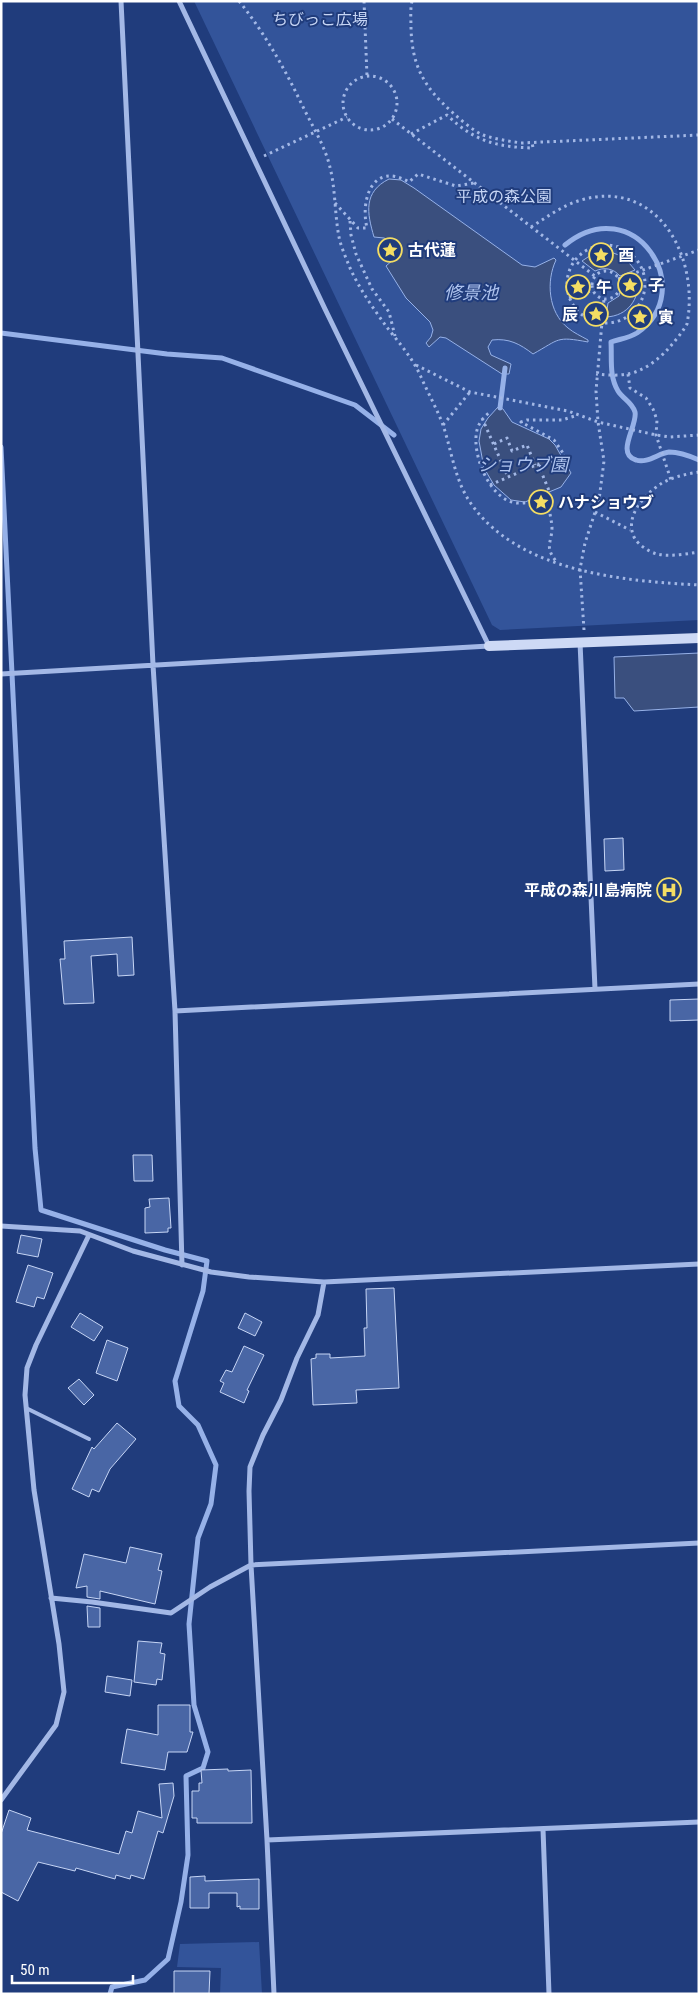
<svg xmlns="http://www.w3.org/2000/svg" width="700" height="1995" font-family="'Roboto Condensed','Noto Sans JP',sans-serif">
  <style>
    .green { fill: #33549a }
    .water { fill: #3a4f7e; stroke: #96b1e8 }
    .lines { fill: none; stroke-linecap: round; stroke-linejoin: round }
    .stream { stroke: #96b1e8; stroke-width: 5 }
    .building { fill: #4966a5; stroke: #c6d5f5 }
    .path { stroke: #a3b8e6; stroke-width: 3; stroke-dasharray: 2.5 4; stroke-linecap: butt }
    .lane { stroke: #a3b8e6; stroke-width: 4 }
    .street { stroke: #a3b8e6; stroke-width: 5 }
    .secondary { stroke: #cdd9f5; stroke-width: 10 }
    .labels { text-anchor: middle; stroke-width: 4; stroke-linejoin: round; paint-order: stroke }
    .park-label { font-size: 16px; fill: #c6d5f5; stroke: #203c7c }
    .poi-label { font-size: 16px; font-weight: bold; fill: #fff; stroke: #203c7c; text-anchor: start }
    .water-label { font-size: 18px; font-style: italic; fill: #aec3ee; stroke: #203c7c }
  </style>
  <rect width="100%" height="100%" fill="#203c7c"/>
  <path class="green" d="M194,1H699V620L500,630L492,625Z
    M259,1942L262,1994H220L221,1968L177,1967L180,1944Z"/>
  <path class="water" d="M389,179L401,180L414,188L522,265L535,267L554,258L556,260C546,281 548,312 568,328C574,333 581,336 588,340V342C556,336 560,339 533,354C520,344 509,338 492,340L488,347L491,355L511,364L509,374H502L446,338L440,337L429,347L426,343L431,337L433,330L430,322L406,298L386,266L394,259L395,243L384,238L374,237C367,213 363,192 389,179Z
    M608,251L624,257L635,270L620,276C613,268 604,267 595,271L582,261L591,255Z
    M638,278C640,299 628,316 606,317L608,303L619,296L622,284Z
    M498,407L503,409L512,422L549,439L555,445L571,473L561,487L525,502L511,500L494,485L484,468L479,441L481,429L488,418Z
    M699,653V707L634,711L624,698H615L614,657Z"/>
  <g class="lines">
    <path class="stream" d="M565,245C634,189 700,290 637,333C629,338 620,339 611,342C612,359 609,376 618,391C623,399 632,402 635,412C638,425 615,454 636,460C647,464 659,453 669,452C680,452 690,456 699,460
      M1,333L167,354L222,358L355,405L394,435
      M500,408L505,368
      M1,447L35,1148L41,1210L165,1250L207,1261L203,1291L175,1381L179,1406L198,1425L216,1465L211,1504L198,1538L189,1624L194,1705L208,1752L203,1768L186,1776L188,1855L181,1902L168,1959L145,1980L112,1987L110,1994"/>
  </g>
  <path class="building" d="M623,838L624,870L605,871L604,839Z
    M132,937L134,975L118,976L117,954L91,956L94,1003L64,1004L60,959H65L64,941Z
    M699,999V1020L670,1021V1000Z
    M133,1155H152L153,1181H134Z
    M169,1198L171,1228H168V1232L145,1233V1208L150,1207L149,1199Z
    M21,1235L42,1239L38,1257L17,1253Z
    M28,1265L53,1273L44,1299L37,1297L34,1307L16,1302Z
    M394,1288L399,1388L356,1390L357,1403L313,1405L311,1359L316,1358V1354H330V1358L365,1356L364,1328H367L366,1289Z
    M80,1313L103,1327L94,1341L71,1327Z
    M245,1313L262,1322L255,1336L238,1328Z
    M107,1340L128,1348L117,1381L96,1373Z
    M244,1346L264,1355L247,1390L249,1391L244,1403L220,1392L224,1383L220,1381L226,1370L232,1372Z
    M79,1379L94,1395L84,1405L68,1388Z
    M117,1423L136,1439L110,1469L99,1492L92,1489L89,1497L72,1489L92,1447L94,1449Z
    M130,1547L162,1554L158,1570L162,1571L155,1604L100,1591V1599L87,1597V1586L76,1588L84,1554L126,1563Z
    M87,1606L100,1608V1627H88Z
    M138,1641L162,1643L160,1653L165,1654L162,1680L157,1679L156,1685L134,1682Z
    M107,1676L132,1680L130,1696L105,1692Z
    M158,1705H190V1732H193L187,1752H168L165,1770L121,1763L127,1729L158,1735Z
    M228,1769V1771L251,1770L252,1823H197V1818H192V1791H199V1783H202L201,1770Z
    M173,1783L174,1796L163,1833L158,1831L144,1879L131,1875L130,1879L116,1875L115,1879L76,1868L75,1871L38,1862L18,1901L1,1892V1834L9,1810L31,1818L27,1830L119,1854L126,1831L132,1833L138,1811L162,1818L159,1784Z
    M205,1876V1881L259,1879V1909H240V1906L237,1907V1893H209V1908H190V1877Z
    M174,1971H210L209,1994H174Z"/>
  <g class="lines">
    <path class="path" d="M239,1C266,35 286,71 304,109C312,125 321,140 327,157C336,183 334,211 339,237C341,247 346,258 350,268C360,290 375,311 389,330C401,345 413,359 421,377C428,393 437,409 443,425C452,452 455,482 472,505C520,572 623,581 699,585
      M364,1L367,76
      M412,1C410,10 411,19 411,28C412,66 424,87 452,112C461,120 472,130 483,135C495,139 508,141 521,143L699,135
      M343 103a27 27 0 1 1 54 0a27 27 0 1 1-54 0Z
      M392,119L596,277
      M411,134L447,115C474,141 496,147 533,148L532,142
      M264,156L347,117
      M335,203L358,228H367C360,199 373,161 409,182L418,174L456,186L474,183
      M350,221L351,235L356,254L372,289L389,312L395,336
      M531,227C547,217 563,205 581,200C656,178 700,255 687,324C682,333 675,341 668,349C658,360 642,372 627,374C617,376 606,375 596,374
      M567 284a39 39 0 1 1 78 0a39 39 0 1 1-78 0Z
      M592 285a14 14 0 1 1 28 0a14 14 0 1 1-28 0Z
      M618,279L699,250
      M569,298L593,290
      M416,365L470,392L568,411L598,422L656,435L670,437L699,435
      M628,374L630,388L646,398L653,409L657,420L656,435L671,480
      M482,418L508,477
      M443,425L470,392
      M494,444L507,438L512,451L527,445L535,465
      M539,467L565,456L554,440L521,422L527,420H562L578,415
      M699,472C686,474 673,477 662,483C644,495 623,517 635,539C639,545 649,552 657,554C670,557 686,554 699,552
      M490,485L538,464L550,493C539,498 529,504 517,503C490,501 471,454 477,430C479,422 484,417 490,412
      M546,495C548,506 551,516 552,527C552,543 544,546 556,561
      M595,512L630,530
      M584,630L580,569L585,543L599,500L604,461L598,422L596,391L604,299"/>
    <path class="lane" d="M26,1408L89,1439"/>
    <path class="street" d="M121,1L153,665L175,1011L182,1265
      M580,642L595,989
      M1,674L489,646L325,309L179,1
      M175,1011L699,984
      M1,1226L80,1231L133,1251L211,1272L249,1277L324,1282L699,1264
      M51,1598L92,1602L171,1613L210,1587L251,1565L699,1543
      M1,1800L56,1725L64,1692L59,1644L34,1490L25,1395L27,1368L36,1345L89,1235
      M543,1829L549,1994
      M267,1840L699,1822
      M274,1994L267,1840L251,1565L249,1491L250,1467L263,1435L281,1400L297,1358L318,1315L324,1282"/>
    <path class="secondary" d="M489,646L699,638"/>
  </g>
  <defs>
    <g id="sight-ring" transform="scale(1.25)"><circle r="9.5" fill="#203c7c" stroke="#f4dd63" stroke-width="1.5"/><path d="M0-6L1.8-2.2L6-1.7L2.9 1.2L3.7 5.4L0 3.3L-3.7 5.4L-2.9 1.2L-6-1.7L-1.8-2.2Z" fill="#f4dd63"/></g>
    <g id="hospital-ring" transform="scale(1.25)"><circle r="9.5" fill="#203c7c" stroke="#f4dd63" stroke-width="1.5"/><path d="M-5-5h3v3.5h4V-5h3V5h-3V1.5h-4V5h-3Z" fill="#f4dd63"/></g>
  </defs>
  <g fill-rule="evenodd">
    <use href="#sight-ring" x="390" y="250"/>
    <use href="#sight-ring" x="601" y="255"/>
    <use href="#sight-ring" x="630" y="285"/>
    <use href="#sight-ring" x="578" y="287"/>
    <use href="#sight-ring" x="596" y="314"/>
    <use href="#sight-ring" x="640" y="317"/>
    <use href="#sight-ring" x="541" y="502"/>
    <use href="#hospital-ring" x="669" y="890"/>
  </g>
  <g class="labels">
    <g class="park-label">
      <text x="320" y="25">ちびっこ広場</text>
      <text x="504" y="202">平成の森公園</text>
    </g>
    <g class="poi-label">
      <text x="408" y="256">古代蓮</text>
      <text x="618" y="261">酉</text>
      <text x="648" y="291">子</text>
      <text x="596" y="293">午</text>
      <text x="578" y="320" text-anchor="end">辰</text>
      <text x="658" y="323">寅</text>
      <text x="558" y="508">ハナショウブ</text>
      <text x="652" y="896" text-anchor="end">平成の森川島病院</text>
    </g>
    <g class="water-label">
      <text x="471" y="299">修景池</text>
      <text x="523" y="471">ショウブ園</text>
    </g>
  </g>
  <rect width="700" height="1995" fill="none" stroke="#ffffff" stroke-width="5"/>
  <path d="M12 1975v8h121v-8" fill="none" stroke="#ffffff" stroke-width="2.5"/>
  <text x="20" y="1975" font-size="15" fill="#ffffff" stroke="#203c7c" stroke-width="4" paint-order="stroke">50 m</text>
</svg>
